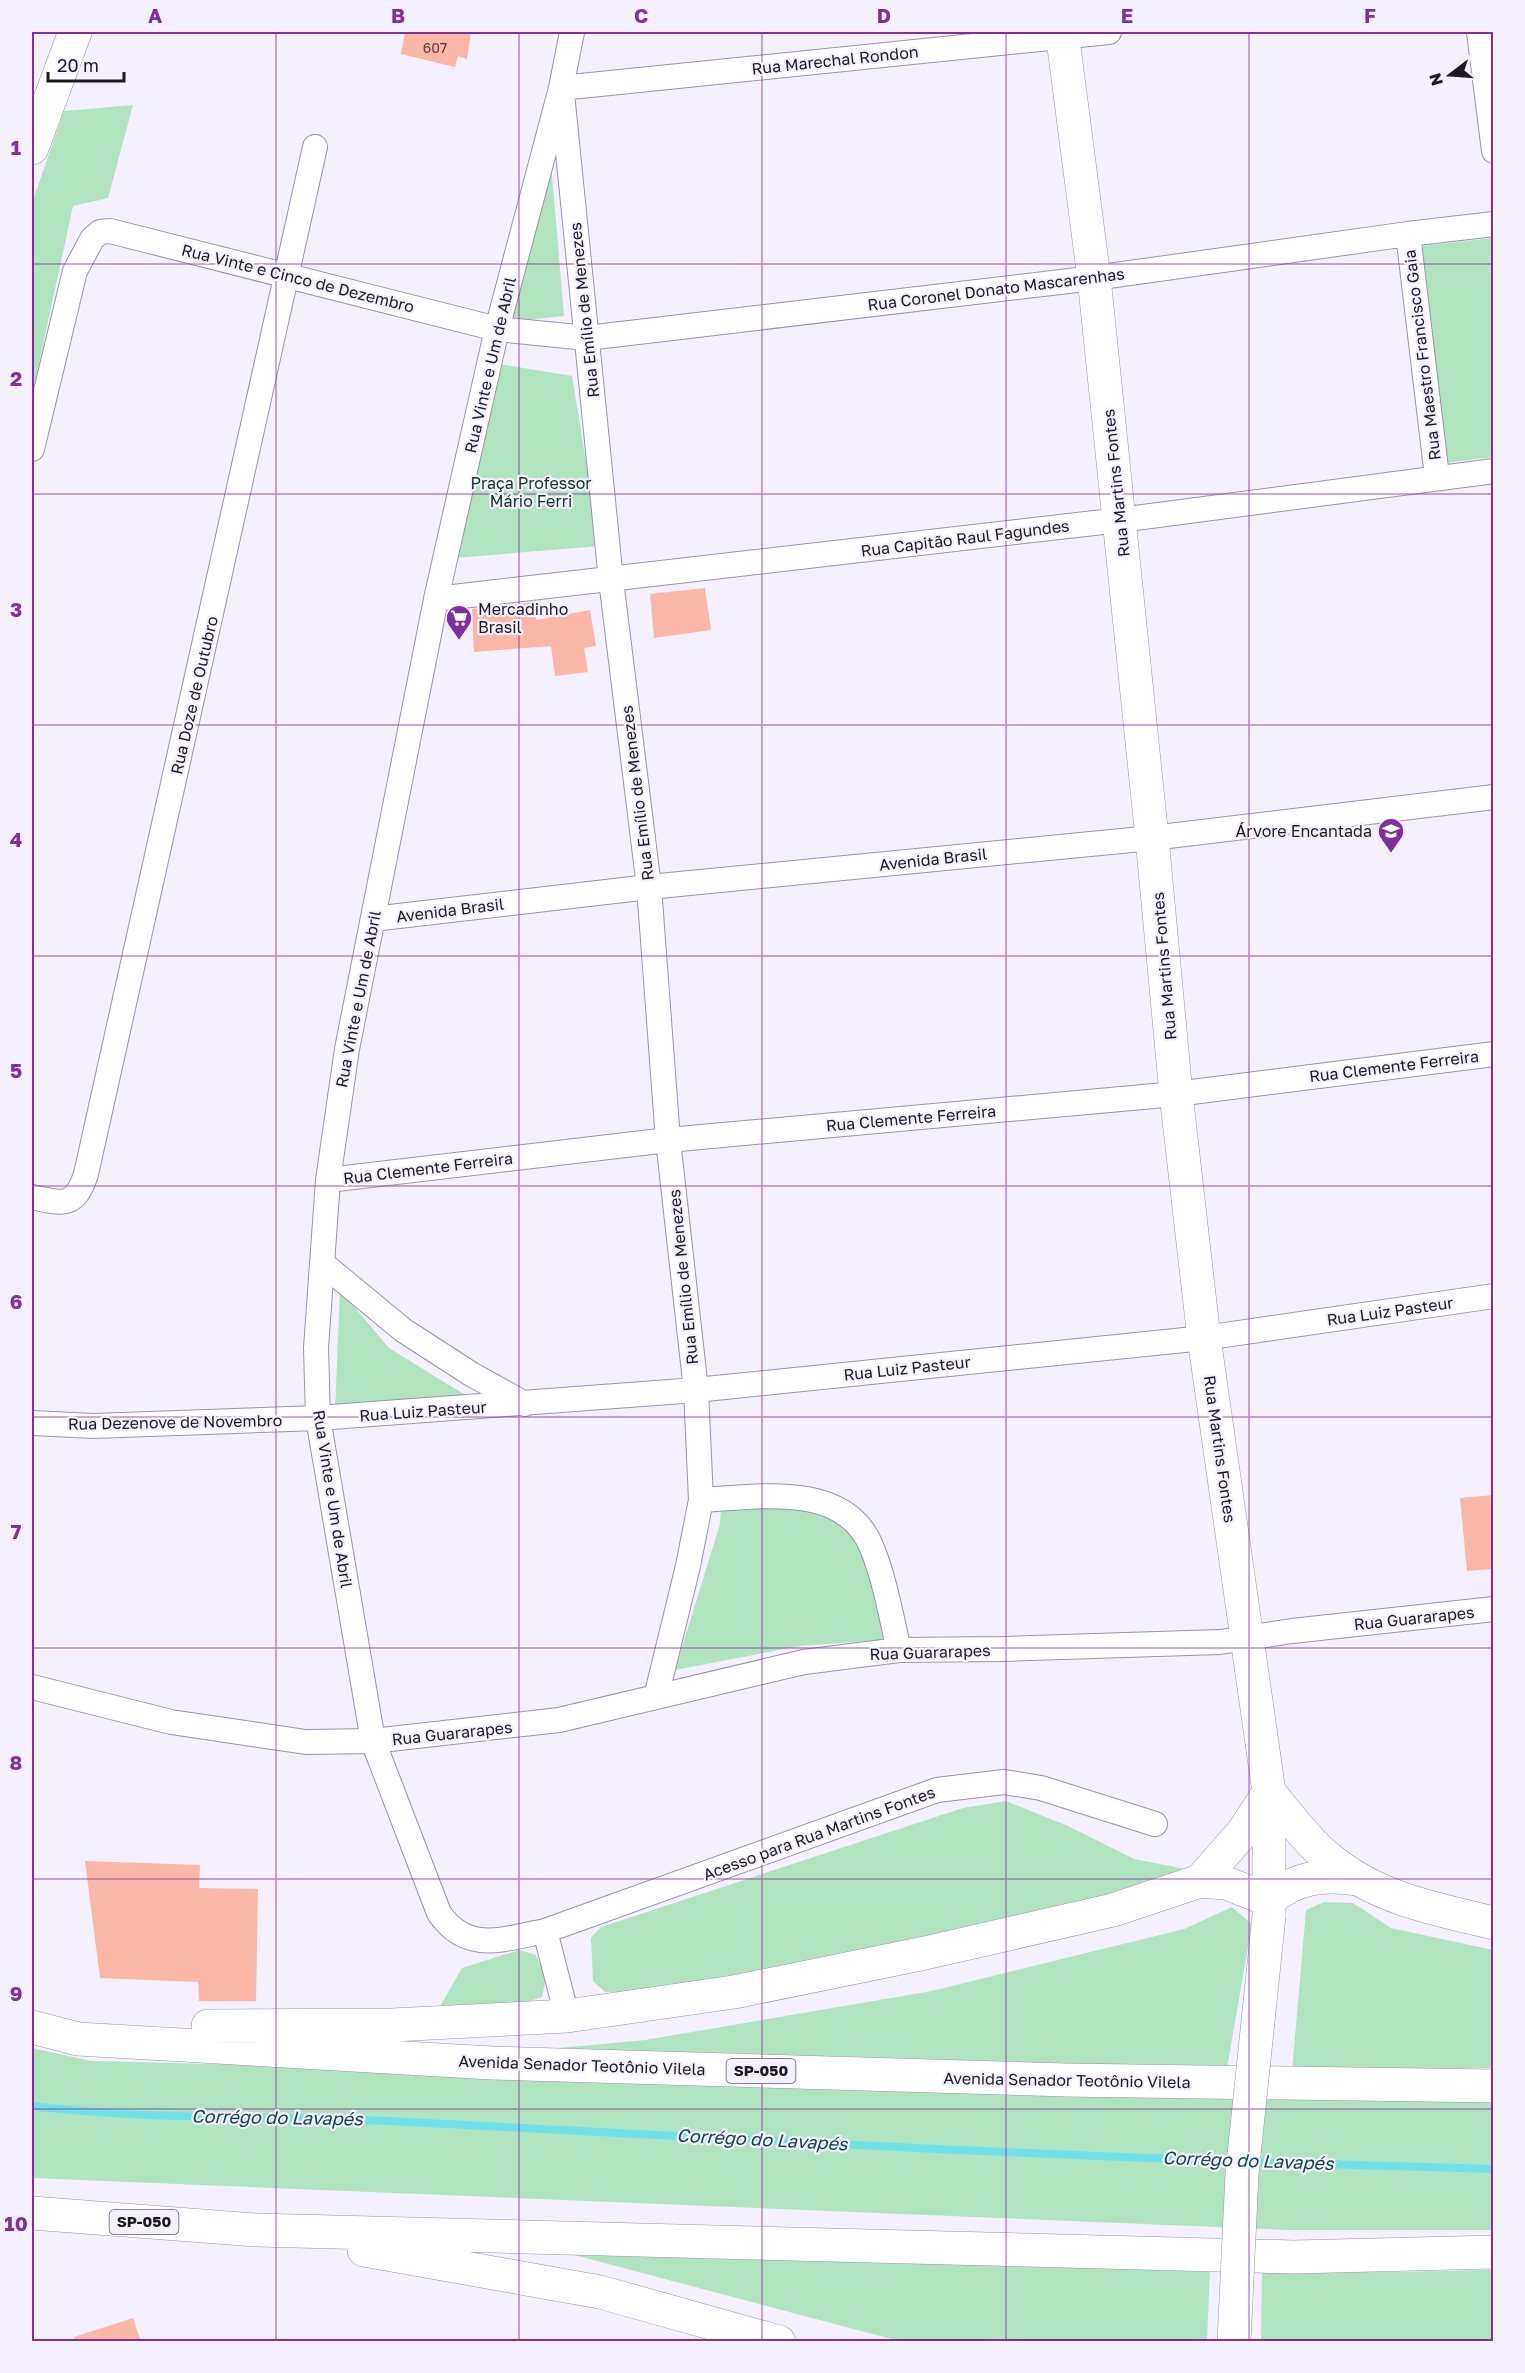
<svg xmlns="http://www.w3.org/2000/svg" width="1525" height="2373" font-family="'Golos Text',sans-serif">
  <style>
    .green { fill: #b0e4c1 }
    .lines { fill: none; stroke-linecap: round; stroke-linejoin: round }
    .stream { stroke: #70e0ea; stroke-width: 8 }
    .building { fill: #fab7a5 }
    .street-casing { stroke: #9b91b1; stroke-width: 26 }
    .secondary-casing { stroke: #9b91b1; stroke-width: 34 }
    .primary-casing { stroke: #9b91b1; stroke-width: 34 }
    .highway-casing { stroke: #9b91b1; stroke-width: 34 }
    .street { stroke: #fff; stroke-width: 24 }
    .secondary { stroke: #fff; stroke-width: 33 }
    .primary { stroke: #fff; stroke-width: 33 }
    .highway { stroke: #fff; stroke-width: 33 }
    .secondary-bridge-casing { stroke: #9b91b1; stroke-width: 34; stroke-linecap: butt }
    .secondary-bridge { stroke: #fff; stroke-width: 33 }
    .grid { fill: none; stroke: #822e9d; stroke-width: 1.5; stroke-opacity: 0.55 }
    .labels { text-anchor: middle; stroke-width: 4.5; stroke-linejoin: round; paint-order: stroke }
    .number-label { font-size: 14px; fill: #544044 }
    .shield { fill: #f4f0fe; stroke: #5d5965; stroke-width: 1.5 }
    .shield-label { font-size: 15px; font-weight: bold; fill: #1c1824 }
    .street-label { font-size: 16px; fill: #1c1824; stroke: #f4f0fe }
    .park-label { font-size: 16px; fill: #11321f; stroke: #f4f0fe }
    .poi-label { font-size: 16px; fill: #1c1824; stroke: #f4f0fe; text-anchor: start }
    .water-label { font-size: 18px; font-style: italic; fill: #0e4347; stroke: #f4f0fe }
    .neatline { fill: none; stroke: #822e9d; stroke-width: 2 }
    .grid-label { font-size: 20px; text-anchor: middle; font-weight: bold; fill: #822e9d }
  </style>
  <rect width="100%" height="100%" fill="#f4f0fe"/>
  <path class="green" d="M133,105L108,198L73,206L32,396V203L64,111Z
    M551,163L564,316L506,322Z
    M1493,238V457L1446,463L1421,246Z
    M499,364L572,376L600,546L455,558Z
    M340,1290L389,1348L470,1398L335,1411Z
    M797,1502L834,1510L866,1543L892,1639L800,1646L675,1670L720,1524L721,1508Z
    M1006,1801L1068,1826L1134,1859L1196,1871L1084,1906L860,1954L639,1993L605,1992L593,1981L591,1938L601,1927L963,1808Z
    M1324,1902L1353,1903L1391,1928L1493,1950V2068L1292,2071L1306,1910Z
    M1232,1907L1252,1924L1226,2074L548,2049L645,2040L932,1991L1184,1929Z
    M519,1950L536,1955L546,1978L542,1997L527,2002L439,2008L462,1968Z
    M32,2048L91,2061L1493,2096V2230H1289L32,2178Z
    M514,2239L1210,2268L1207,2341H899Z
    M1262,2270L1386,2272L1493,2270V2341L1261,2342Z"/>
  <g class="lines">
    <path class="stream" d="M32,2106C156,2121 282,2115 407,2122C684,2136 960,2152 1237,2161
      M1252,2162L1494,2169"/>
  </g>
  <path class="building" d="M405,32H471L467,59L458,56L455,67L401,54Z
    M705,588L711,630L654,638L650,594Z
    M535,602L536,620L590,610L596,646L584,648L588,672L555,676L551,646L474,652L472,609Z
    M1494,1495V1569L1467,1571L1460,1498Z
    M85,1861L200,1865L199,1888L258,1889L256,2001H199L198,1982L100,1978Z
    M133,2318L141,2342H75L74,2337Z"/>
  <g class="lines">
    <g class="street-casing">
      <path id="street" d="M572,32L561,88L497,329L436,599L347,1049L328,1180L316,1348L318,1418L373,1741L439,1913C467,1954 503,1939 545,1931L937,1790L1004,1782L1041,1788L1155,1824
        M1479,32L1494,151
        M561,88L1109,32
        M563,103L611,580L649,887L668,1140L696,1390L701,1500L688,1566L656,1697
        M1408,234L1437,477
        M32,449L75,271L92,239L100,232L110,231L497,329L587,338L1094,278L1408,234L1494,224
        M436,599L1120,520L1494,471
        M373,919L649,887L1152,838L1494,797
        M328,1180L668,1140L1176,1094L1494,1054
        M32,1197C63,1204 75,1208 86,1174L315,147
        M322,1263L403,1330L471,1374L525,1404
        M32,1423L93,1426L318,1418L696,1390L1204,1338L1494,1296
        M701,1500C758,1497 846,1481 872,1548C885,1580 891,1616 899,1650
        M32,1687L171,1722L306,1742L373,1741L559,1720L804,1662L899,1650L1004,1649L1220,1642L1292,1631L1494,1609
        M545,1931L567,2016"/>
    </g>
    <g class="secondary-casing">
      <path id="secondary" d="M1062,32L1094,278L1152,838L1176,1094L1204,1338L1269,1792V1916"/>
    </g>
    <g class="primary-casing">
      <path id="primary" d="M32,148L75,32"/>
    </g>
    <g class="highway-casing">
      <path id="highway" d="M1200,1881L1243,1832L1269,1792C1287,1813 1305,1839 1327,1857C1375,1898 1434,1909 1494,1923
        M208,2026L392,2025L567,2016L734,1992L925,1953L1113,1910L1200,1881L1226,1883L1269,1900C1296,1877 1323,1874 1357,1879
        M32,2027L78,2039L492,2063L1066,2080L1494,2086
        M32,2213L256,2230L1294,2257L1494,2252
        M364,2250L600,2292L779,2342"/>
    </g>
    <use href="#street" class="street"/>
    <use href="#secondary" class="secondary"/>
    <use href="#primary" class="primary"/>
    <use href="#highway" class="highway"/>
    <g class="secondary-bridge-casing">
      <path id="secondary-bridge" d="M1234,2342L1242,2174L1269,1916"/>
    </g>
    <use href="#secondary-bridge" class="secondary-bridge"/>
  </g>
  <path class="grid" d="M276,32V2342M519,32V2342M762,32V2342M1006,32V2342M1249,32V2342M32,264H1494M32,494H1494M32,725H1494M32,956H1494M32,1186H1494M32,1417H1494M32,1648H1494M32,1879H1494M32,2109H1494"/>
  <defs>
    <g id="supermarket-pin" transform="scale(1.35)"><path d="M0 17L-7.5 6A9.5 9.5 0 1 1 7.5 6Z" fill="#822e9d" stroke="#f4f0fe"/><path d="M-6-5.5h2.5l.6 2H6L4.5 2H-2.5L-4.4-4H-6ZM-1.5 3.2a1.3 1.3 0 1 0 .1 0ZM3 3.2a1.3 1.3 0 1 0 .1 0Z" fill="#fff"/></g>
    <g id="school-pin" transform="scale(1.35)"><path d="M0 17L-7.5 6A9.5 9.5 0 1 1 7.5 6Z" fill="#822e9d" stroke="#f4f0fe"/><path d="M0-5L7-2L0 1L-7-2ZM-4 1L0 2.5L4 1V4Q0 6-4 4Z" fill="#fff"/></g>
  </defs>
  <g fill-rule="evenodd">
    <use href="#supermarket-pin" x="459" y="618"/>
    <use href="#school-pin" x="1391" y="831"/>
  </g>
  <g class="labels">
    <g class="number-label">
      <text x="435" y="53">607</text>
    </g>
    <g class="shield">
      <rect x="726.5" y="2059" width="69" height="24" rx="4.5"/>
      <rect x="109.5" y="2210" width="69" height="24" rx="4.5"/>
    </g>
    <g class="shield-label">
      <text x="761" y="2076">SP-050</text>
      <text x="144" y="2227">SP-050</text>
    </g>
    <g class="street-label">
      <text transform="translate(835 60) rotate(-6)" y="6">Rua Marechal Rondon</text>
      <text transform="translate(298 278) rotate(14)" y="6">Rua Vinte e Cinco de Dezembro</text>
      <text transform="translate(996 289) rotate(-7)" y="6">Rua Coronel Donato Mascarenhas</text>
      <text transform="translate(584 310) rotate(-96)" y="6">Rua Emílio de Menezes</text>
      <text transform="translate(1422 355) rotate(-97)" y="6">Rua Maestro Francisco Gaia</text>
      <text transform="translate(490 365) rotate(-77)" y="6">Rua Vinte e Um de Abril</text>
      <text transform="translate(1116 483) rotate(-96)" y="6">Rua Martins Fontes</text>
      <text transform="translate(965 538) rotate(-7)" y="6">Rua Capitão Raul Fagundes</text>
      <text transform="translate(194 695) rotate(-77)" y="6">Rua Doze de Outubro</text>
      <text transform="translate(637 793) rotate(-97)" y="6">Rua Emílio de Menezes</text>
      <text transform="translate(933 859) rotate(-6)" y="6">Avenida Brasil</text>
      <text transform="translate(450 910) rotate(-7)" y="6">Avenida Brasil</text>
      <text transform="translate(1164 966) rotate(-95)" y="6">Rua Martins Fontes</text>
      <text transform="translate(358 999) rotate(-79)" y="6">Rua Vinte e Um de Abril</text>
      <text transform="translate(1394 1066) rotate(-7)" y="6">Rua Clemente Ferreira</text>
      <text transform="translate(911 1118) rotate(-5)" y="6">Rua Clemente Ferreira</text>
      <text transform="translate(428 1168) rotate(-7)" y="6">Rua Clemente Ferreira</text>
      <text transform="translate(683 1277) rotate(-96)" y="6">Rua Emílio de Menezes</text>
      <text transform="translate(1390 1311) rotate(-8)" y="6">Rua Luiz Pasteur</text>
      <text transform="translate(907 1368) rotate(-6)" y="6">Rua Luiz Pasteur</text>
      <text transform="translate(423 1411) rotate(-4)" y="6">Rua Luiz Pasteur</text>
      <text transform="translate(175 1422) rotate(-1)" y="6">Rua Dezenove de Novembro</text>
      <text transform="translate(1220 1449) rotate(82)" y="6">Rua Martins Fontes</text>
      <text transform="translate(333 1499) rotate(81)" y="6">Rua Vinte e Um de Abril</text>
      <text transform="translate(1414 1618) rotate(-6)" y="6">Rua Guararapes</text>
      <text transform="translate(930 1652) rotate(-2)" y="6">Rua Guararapes</text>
      <text transform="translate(452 1733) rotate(-6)" y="6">Rua Guararapes</text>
      <text transform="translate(819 1833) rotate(-20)" y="6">Acesso para Rua Martins Fontes</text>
      <text transform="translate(582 2065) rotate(2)" y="6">Avenida Senador Teotônio Vilela</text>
      <text transform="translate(1067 2080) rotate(1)" y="6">Avenida Senador Teotônio Vilela</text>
    </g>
    <g class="park-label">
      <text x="531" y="489">Praça Professor<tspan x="531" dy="18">Mário Ferri</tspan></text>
    </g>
    <g class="poi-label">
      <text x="478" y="615">Mercadinho<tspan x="478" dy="18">Brasil</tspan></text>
      <text x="1372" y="837" text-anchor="end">Árvore Encantada</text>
    </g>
    <g class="water-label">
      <text transform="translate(277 2118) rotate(1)" y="6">Corrégo do Lavapés</text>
      <text transform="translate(762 2140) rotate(3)" y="6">Corrégo do Lavapés</text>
      <text transform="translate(1248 2161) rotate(2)" y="6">Corrégo do Lavapés</text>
    </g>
  </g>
  <rect width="1525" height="2373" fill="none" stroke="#f4f0fe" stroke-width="66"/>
  <g transform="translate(1450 75) rotate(253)" stroke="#f4f0fe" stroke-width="4.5" paint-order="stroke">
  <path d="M0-4.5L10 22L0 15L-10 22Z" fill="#1c1824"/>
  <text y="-9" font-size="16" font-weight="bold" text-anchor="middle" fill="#1c1824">N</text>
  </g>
  <path d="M48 72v9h76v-9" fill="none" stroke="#1c1824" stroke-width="3"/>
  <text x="57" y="72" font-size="18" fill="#1c1824" stroke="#f4f0fe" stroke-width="4.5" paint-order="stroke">20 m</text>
  <rect x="33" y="33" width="1459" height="2307" class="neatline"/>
  <g class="grid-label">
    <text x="155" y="23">A</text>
    <text x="398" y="23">B</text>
    <text x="641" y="23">C</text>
    <text x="884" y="23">D</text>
    <text x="1127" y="23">E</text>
    <text x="1370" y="23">F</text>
    <text x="16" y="155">1</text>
    <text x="16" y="386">2</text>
    <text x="16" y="617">3</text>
    <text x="16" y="847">4</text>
    <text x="16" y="1078">5</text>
    <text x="16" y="1309">6</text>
    <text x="16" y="1539">7</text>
    <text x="16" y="1770">8</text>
    <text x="16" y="2001">9</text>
    <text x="16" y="2231">10</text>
  </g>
</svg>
